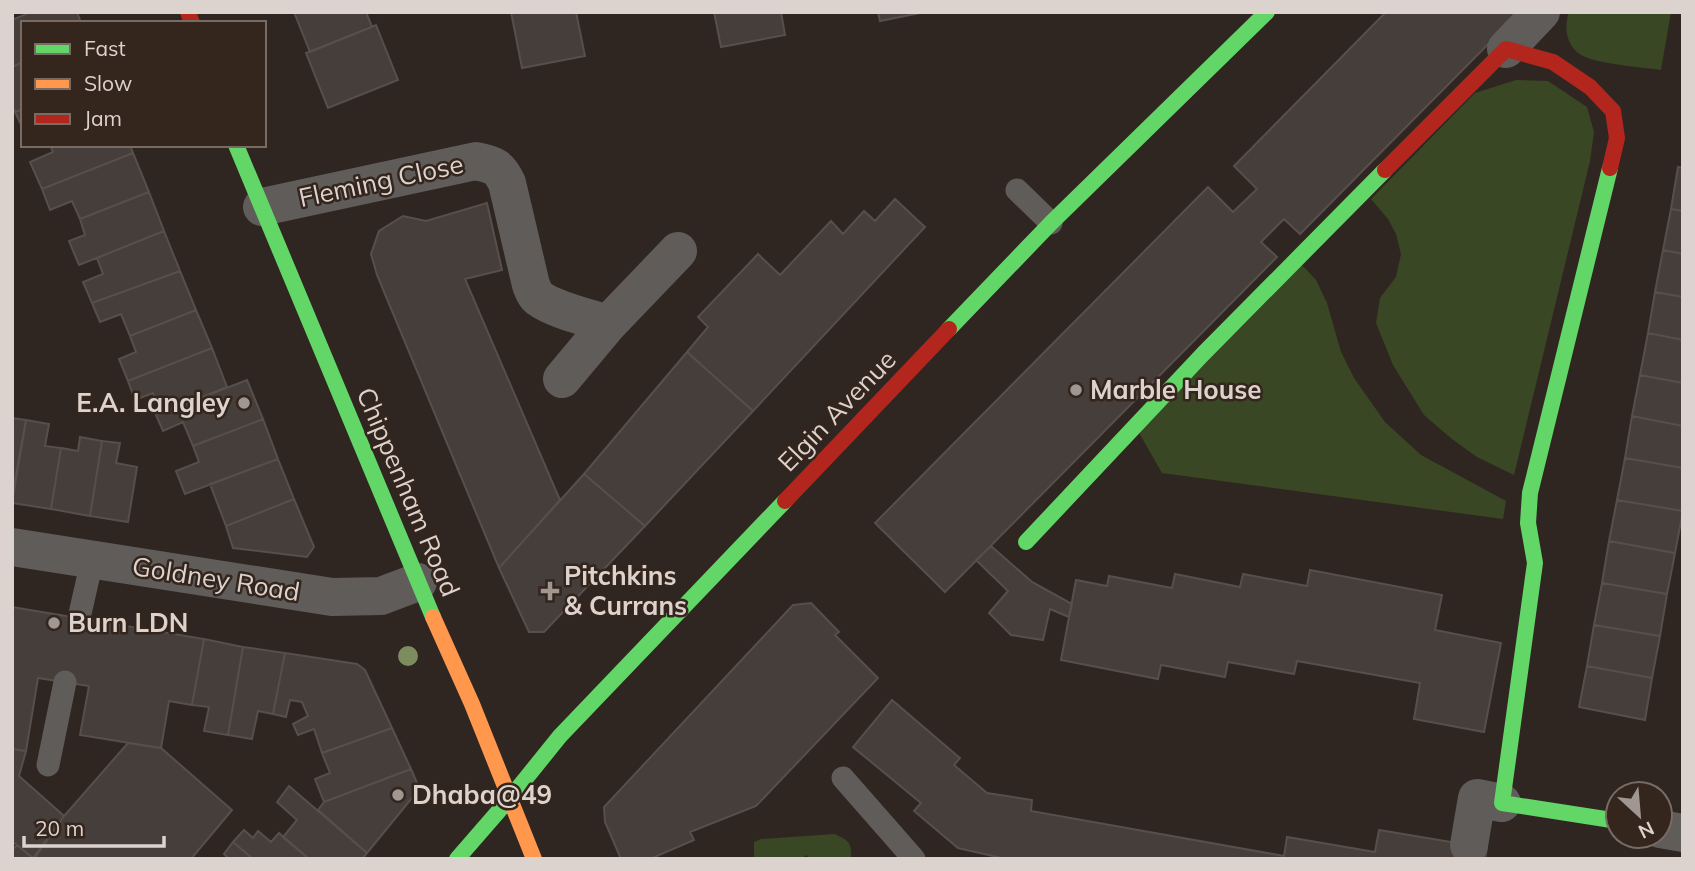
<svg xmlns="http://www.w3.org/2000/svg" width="1695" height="871" font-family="Mulish,sans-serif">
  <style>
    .green { fill: #3a4725 }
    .building { fill: #453e3a; stroke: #564f4b; stroke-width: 2 }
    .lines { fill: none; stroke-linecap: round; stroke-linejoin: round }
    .lane { stroke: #5f5c5a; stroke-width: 23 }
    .street { stroke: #5f5c5a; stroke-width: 38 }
    .fast { stroke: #63d668; stroke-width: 16 }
    .slow { stroke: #ff974d; stroke-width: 16 }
    .jam { stroke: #b3261e; stroke-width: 16 }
    .tree { fill: #7d8c5f }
    .poi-dot { fill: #a09692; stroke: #34251d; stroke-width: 2.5 }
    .labels { text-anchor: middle; stroke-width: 5; stroke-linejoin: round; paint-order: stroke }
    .street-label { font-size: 26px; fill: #ddd3ce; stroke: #34251d }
    .poi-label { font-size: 26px; font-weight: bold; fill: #ddd3ce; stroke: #34251d; text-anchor: start }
  </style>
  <rect width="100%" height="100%" fill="#2f2622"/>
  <path class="green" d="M1569,12H1671L1661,70C1642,67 1592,64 1578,53C1566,43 1564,27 1569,12Z
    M1516,80L1548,81L1587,107L1594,132L1590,161L1514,475L1477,457L1452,439L1424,415L1393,365L1376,323L1380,298L1396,277L1401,254L1396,234L1388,219L1371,199L1475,93Z
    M1302,265L1316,280L1327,303L1341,352L1354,378L1385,422L1421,455L1506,501L1503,519L1162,473L1138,431Z
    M835,834C849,841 852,842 851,859H809L807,855L800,859H754V842L761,839Z"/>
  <path class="building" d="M31,12H77L81,23H23V62L12,67V20Z
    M294,12H366L372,27L310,52Z
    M511,12H576L585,56L522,68Z
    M714,12H781L785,35L721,47Z
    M878,12H925L880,21Z
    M1386,12H1520L1300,234L1284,219L1261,242L1277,257L945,592L875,523L1208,187L1233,212L1257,189L1234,166Z
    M376,25L398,80L328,108L306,53Z
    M23,62V109L15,112L12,104V67Z
    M23,109V129L15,112Z
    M50,145H130L133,153L42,189L30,162L53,152Z
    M133,153L149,192L80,219L72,201L50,210L42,189Z
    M1678,167L1683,168V211L1671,209Z
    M149,192L164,231L79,265L69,241L85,235L80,219Z
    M895,199L925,227L753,411L687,352L708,327L698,317L758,254L780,275L831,221L843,234L864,211L875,221Z
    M487,203L502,270L465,279L560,500L499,568L377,275L371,254L379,231L403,216L426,221Z
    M1671,209L1683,211V254L1663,250Z
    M164,231L180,271L92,303L83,282L103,274L97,258Z
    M1663,250L1683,254V297L1655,292Z
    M180,271L196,310L130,336L121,314L100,322L92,303Z
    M1655,292L1683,297V340L1648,333Z
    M196,310L212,348L128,381L119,359L136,352L130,336Z
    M1648,333L1683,340V383L1640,375Z
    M212,348L227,387L160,414L153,393L135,400L128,381Z
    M687,352L753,411L645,526L584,474Z
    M1640,375L1683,383V426L1632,416Z
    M247,380L263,419L193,446L183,422L163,431L156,415Z
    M1632,416L1683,426V468L1625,458Z
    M12,418L26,420L12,496Z
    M263,419L278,459L185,494L176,471L199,462L193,446Z
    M26,420L49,424L45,446L61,448L51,509L12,503Z
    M80,437L102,441L90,516L51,509L61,448L78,451Z
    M102,441L120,443L116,463L137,467L128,522L90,516Z
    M1625,458L1683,468V511L1617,500Z
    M278,459L294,499L226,526L210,484Z
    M584,474L645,526L544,632H529L499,568Z
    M294,499L314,547L307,557L233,548L226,526Z
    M1617,500L1683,511L1675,553L1609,541Z
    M1609,541L1675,553L1667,594L1602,583Z
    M991,546L1032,582L1072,604L1069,617L1050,609L1043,640L1011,635L989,613L1008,591L976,560Z
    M1310,570L1442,595L1435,630L1501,643L1484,732L1414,719L1420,683L1297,661L1294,674L1228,662L1225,677L1161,665L1158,679L1061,660L1076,580L1107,586L1109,576L1172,588L1175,574L1240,587L1243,574L1307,586Z
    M1602,583L1667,594L1660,636L1594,625Z
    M811,603L839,632L835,635L878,678L756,806L690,832L694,840L650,859H621L605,822L604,807L793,605Z
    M12,607L204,639L192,705L169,701L161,748L80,735L89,686L38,678L26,751L12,749Z
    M1594,625L1660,636L1652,678L1587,666Z
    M204,639L243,647L228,735L204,731L209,707L192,705Z
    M243,647L285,653L273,714L258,711L252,739L228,735Z
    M285,653L357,664L365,670L392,728L322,753L314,729L298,735L293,724L308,716L302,702L290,700L286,717L273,714Z
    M1587,666L1652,678L1645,720L1579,707Z
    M892,700L960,758L954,765L987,793L1032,800L1031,811L1284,856L1287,837L1375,852L1379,830L1487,848L1485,859H1006L958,848L914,811L921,803L853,747Z
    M392,728L411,769L324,802L315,779L330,773L322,753Z
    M128,743L161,748L232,810L191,859H34L64,816Z
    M12,749L26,751L19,776L64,816L33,858L12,841Z
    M411,769L417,783L416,793L367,853L318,810L324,802Z
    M289,786L367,853L362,859H309L283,837L297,820L277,802Z
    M244,830L253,838L258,831L271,842L279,833L309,859H253L233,842Z
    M233,842L253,859H229L224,854Z
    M17,845L33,858L34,859H12V850Z"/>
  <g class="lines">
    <path class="lane" d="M1017,190L1051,223
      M79,618L92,561
      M48,765L65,682
      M843,778L914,859"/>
    <path class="street" d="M1506,49L1541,12
      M262,207L476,161C494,165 499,166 507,183L531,285C533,290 535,296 540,299C555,310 590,318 608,324
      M562,379L608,324L678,251
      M12,547L332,597L381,596L418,582
      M1660,829L1683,833
      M1469,845L1477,798L1502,803"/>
    <path class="fast" d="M236,145L433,617
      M1610,168L1530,493L1528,523L1535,563L1502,803L1618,821
      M949,329L1051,223L1267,12
      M1026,542L1203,354L1385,170
      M457,859L510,798L560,736L785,501"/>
    <path class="slow" d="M433,617L472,704L534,859"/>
    <path class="jam" d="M188,12L192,23
      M1385,170L1506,49L1553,62L1590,87L1613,111L1617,138L1610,168
      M785,501L949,329"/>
  </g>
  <circle class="tree" cx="408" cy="656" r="10"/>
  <g class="poi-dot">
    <circle cx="1076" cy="390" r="7"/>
    <circle cx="244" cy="403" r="7"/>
    <path d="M546.5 580.5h7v7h7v7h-7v7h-7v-7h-7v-7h7z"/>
    <circle cx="54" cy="623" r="7"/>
    <circle cx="398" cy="795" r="7"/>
  </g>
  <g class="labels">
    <g class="street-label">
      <text transform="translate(381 181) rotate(-12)" y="9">Fleming Close</text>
      <text transform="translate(837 411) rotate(-46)" y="9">Elgin Avenue</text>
      <text transform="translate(408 492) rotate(67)" y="9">Chippenham Road</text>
      <text transform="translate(216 579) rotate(9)" y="9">Goldney Road</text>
    </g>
    <g class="poi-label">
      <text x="1090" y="399">Marble House</text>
      <text x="230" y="412" text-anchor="end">E.A. Langley</text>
      <text x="564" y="585">Pitchkins<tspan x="564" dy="30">&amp; Currans</tspan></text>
      <text x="68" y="632">Burn LDN</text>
      <text x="412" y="804">Dhaba@49</text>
    </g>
  </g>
  <rect width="1695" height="871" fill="none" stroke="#ddd3ce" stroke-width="28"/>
  <rect x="21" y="21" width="245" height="126" fill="#34251d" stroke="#786b64" stroke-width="2"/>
  <rect x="35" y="44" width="35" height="10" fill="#63d668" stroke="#786b64" stroke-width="2"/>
  <text x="84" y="56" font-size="21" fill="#ddd3ce">Fast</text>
  <rect x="35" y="79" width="35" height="10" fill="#ff974d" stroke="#786b64" stroke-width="2"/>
  <text x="84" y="91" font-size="21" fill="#ddd3ce">Slow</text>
  <rect x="35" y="114" width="35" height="10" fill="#b3261e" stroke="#786b64" stroke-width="2"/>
  <text x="84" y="126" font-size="21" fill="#ddd3ce">Jam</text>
  <g transform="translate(1639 815) rotate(154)"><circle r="33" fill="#34251d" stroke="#786b64" stroke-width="2"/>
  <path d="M0-5L12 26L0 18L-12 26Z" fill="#a09692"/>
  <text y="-10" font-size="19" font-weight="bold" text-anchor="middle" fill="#ddd3ce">N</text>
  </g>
  <path d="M24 836v10h140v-10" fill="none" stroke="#ddd3ce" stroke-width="3.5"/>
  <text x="35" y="836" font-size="21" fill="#ddd3ce" stroke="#34251d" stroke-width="5" paint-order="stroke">20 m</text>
</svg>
